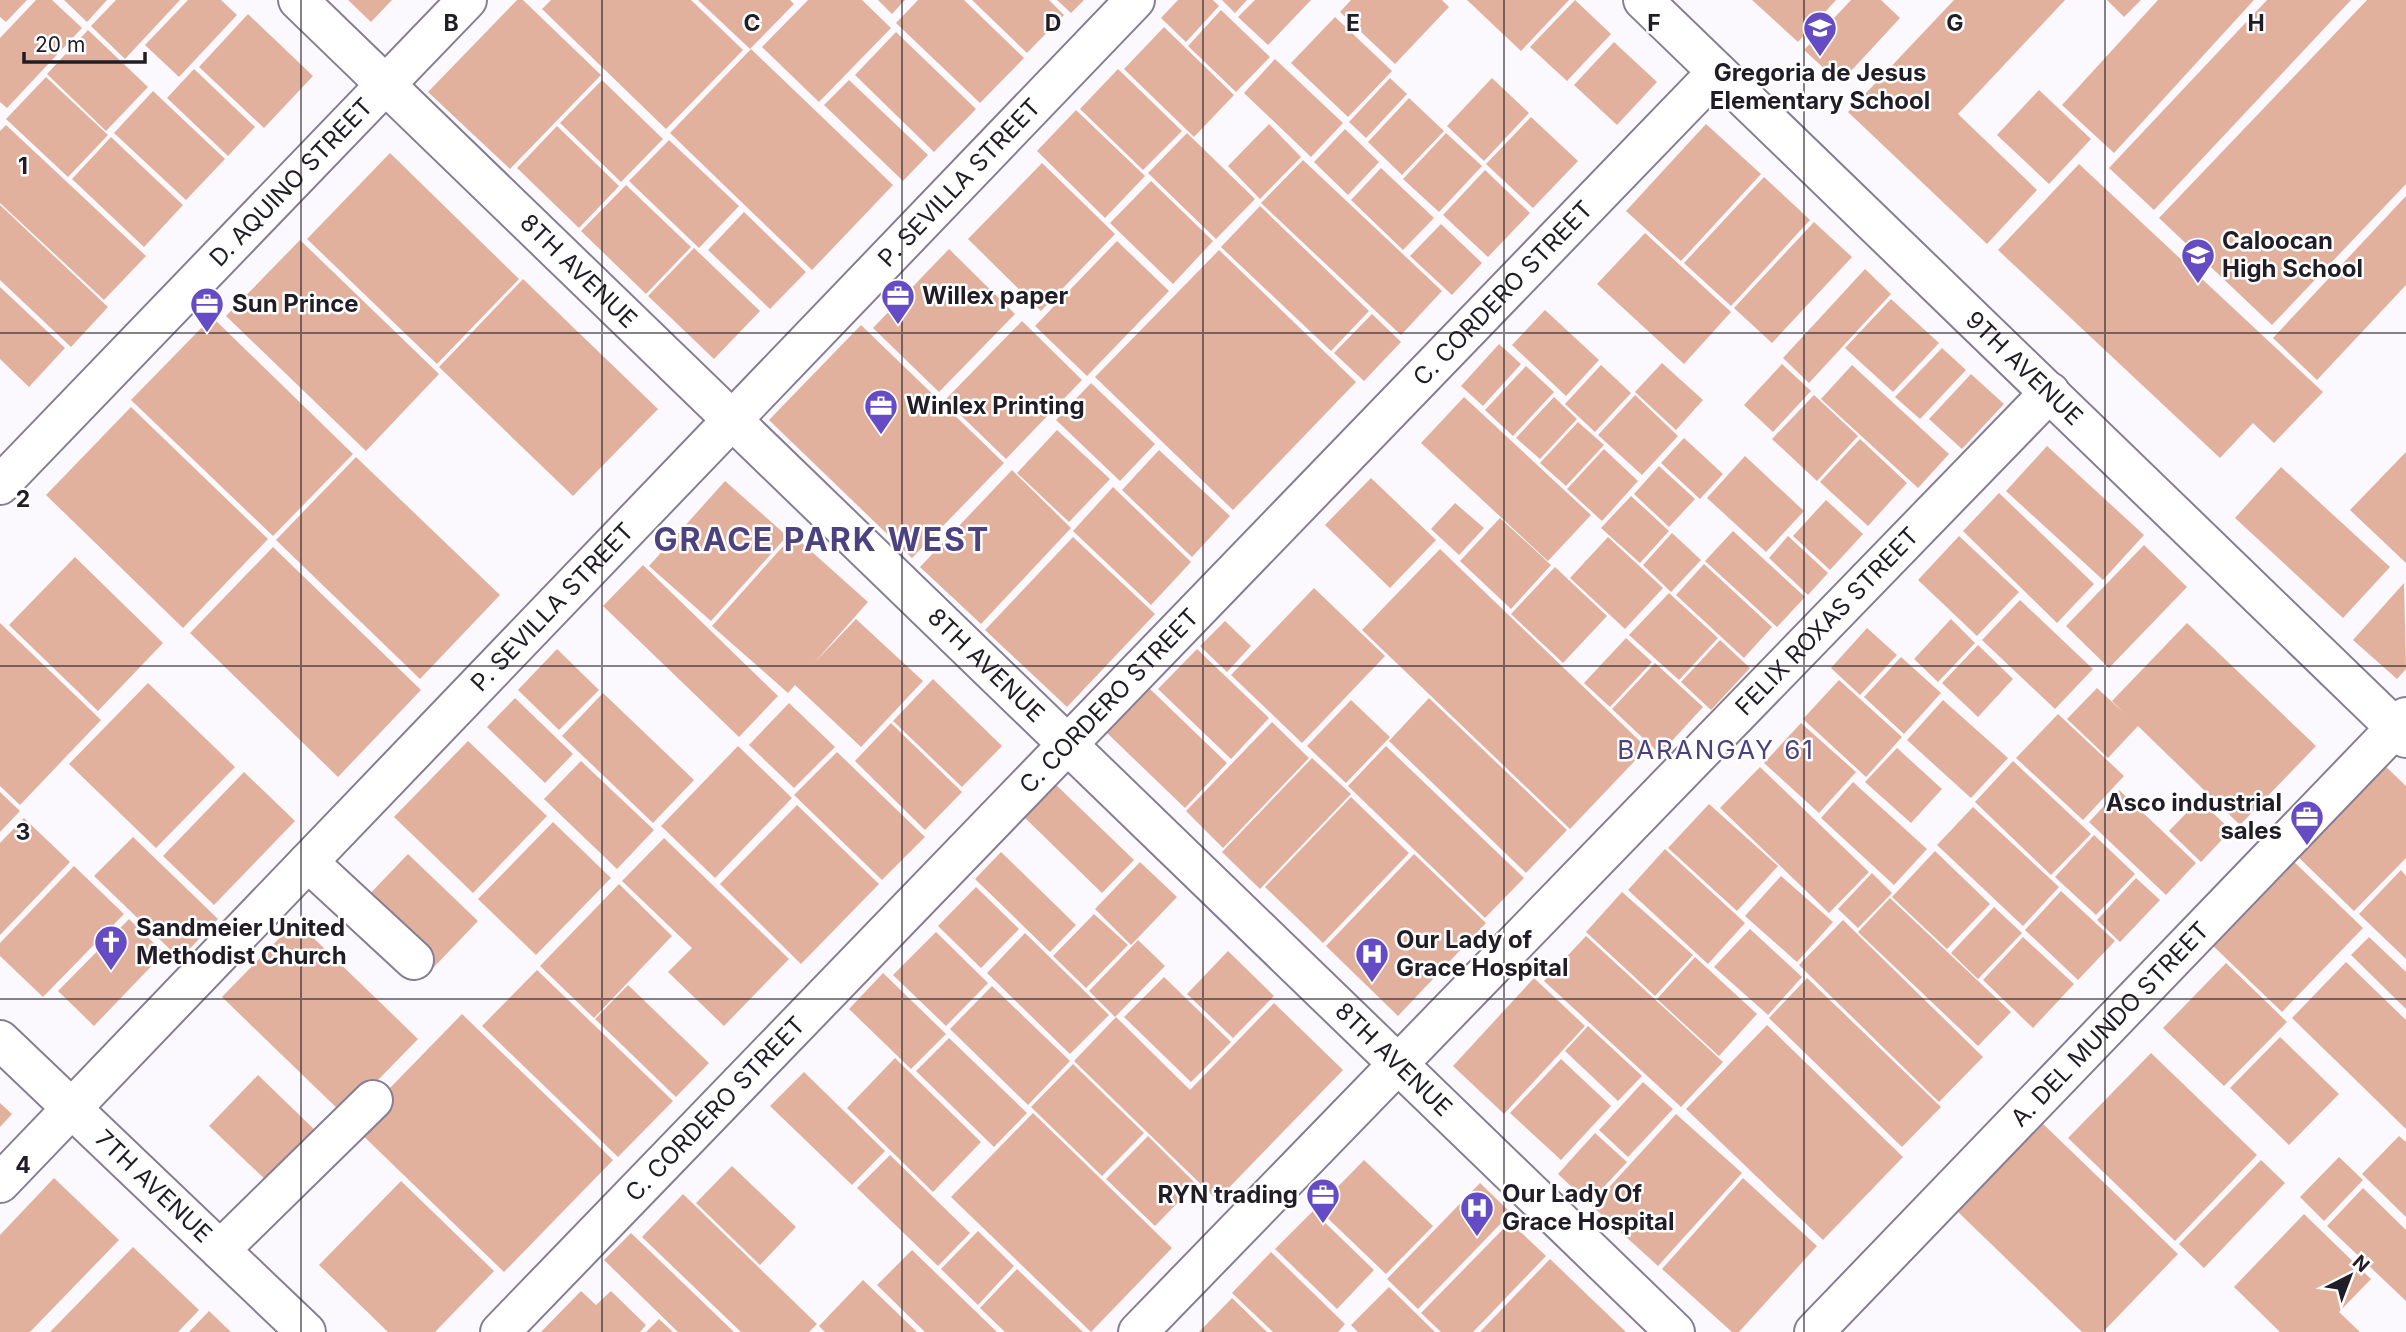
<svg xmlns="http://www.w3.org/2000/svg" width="2406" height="1332" font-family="Inter,sans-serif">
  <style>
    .building { fill: #e1b19d }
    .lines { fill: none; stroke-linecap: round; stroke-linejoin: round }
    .minor-casing { stroke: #867e94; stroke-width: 42 }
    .minor { stroke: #fff; stroke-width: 38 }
    .grid { fill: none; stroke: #201d26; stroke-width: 2; stroke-opacity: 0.55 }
    .labels { text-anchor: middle; stroke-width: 5; stroke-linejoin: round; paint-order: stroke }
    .poi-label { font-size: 24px; font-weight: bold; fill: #201d26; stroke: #fff; text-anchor: start }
    .street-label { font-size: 24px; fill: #201d26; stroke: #fff }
    .neighbourhood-label { font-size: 26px; letter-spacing: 2px; fill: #4b427f; stroke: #fff }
    .district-label { font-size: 32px; font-weight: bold; letter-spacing: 2px; fill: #4b427f; stroke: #fff }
    .grid-label { font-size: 23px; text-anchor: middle; font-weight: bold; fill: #201d26; stroke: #fff; stroke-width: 5; stroke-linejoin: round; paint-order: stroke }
  </style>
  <rect width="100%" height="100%" fill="#fbf9fe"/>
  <path class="building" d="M0,0H27L6,22L0,17Z
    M36,0H52L82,28L7,108L0,102V38Z
    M64,0H107L87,22Z
    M116,0H180L125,59L91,26Z
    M188,0H221L237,15L179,77L145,45Z
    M348,0H392L371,22Z
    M517,0H523L601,75L510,169L428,92Z
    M551,0H691L743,50L666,129L542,9Z
    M698,0H790L794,4L750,49Z
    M808,0H862L891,28L819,102L762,47Z
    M878,0H905L892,14Z
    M918,0H964L1024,58L980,103L896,23Z
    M972,0H1049L1064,15L1027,53Z
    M1057,0H1084L1071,13Z
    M1178,0H1213L1219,6L1186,42L1161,18Z
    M1222,0H1247L1235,13Z
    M1255,0H1311L1268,45L1238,17Z
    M1351,0H1442L1449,7L1395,64L1340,12Z
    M1467,0H1569L1521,51Z
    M1575,0L1611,34L1567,81L1530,47Z
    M1752,0H1836L1798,42Z
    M1851,0H1881L1900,18L1840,83L1804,50Z
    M1954,0H2065L1958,114L2037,190L1987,244L1848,112Z
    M2107,0H2141L2124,17Z
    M2158,0H2254L2114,153L2062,105Z
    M2267,0H2351L2154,210L2109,168Z
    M2367,0H2406V184L2272,325L2159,218Z
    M1221,10L1270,57L1236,92L1188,46Z
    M248,14L313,76L264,128L199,67Z
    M1335,17L1392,71L1348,117L1291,63Z
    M1164,27L1234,95L1194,137L1124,69Z
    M88,30L148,87L106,131L47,74Z
    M896,32L976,109L934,152L855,75Z
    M1614,42L1657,82L1617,125L1574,85Z
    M751,49L893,185L812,270L670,133Z
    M1275,59L1343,123L1311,157L1244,93Z
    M194,69L255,127L228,156L167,98Z
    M1118,69L1182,131L1143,170L1080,109Z
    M46,77L108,135L68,177L6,119Z
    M1390,78L1407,94L1366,138L1349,122Z
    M1492,78L1529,113L1484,161L1447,126Z
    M602,80L663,139L621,182L560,123Z
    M849,80L928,155L903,181L824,105Z
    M2039,90L2091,139L2049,184L1997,135Z
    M153,91L225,159L186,200L114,133Z
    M1409,98L1444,131L1402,175L1368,142Z
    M1076,110L1145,176L1105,218L1037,151Z
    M1531,117L1578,161L1533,208L1486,164Z
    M1269,124L1301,157L1260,199L1228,166Z
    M1706,124L1761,174L1681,261L1626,211Z
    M6,125L146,256L104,300L0,203V131Z
    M557,126L619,186L579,228L517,168Z
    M1345,129L1379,162L1348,195L1314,162Z
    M1187,133L1255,199L1216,239L1148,173Z
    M1446,133L1482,166L1439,212L1403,179Z
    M111,137L183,205L144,247L72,179Z
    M669,140L739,206L699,248L629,181Z
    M390,153L519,279L437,364L307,239Z
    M1303,160L1442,291L1401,335L1261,203Z
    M1042,163L1115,234L1041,311L968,239Z
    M2079,164L2323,392L2274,443L2253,423L2220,458L1998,250Z
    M1381,168L1434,218L1403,250L1351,200Z
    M1485,170L1530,213L1488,257L1443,215Z
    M1764,177L1810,220L1731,306L1684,263Z
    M1151,181L1213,241L1173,284L1110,223Z
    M626,185L691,247L646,294L581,231Z
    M2406,196V285L2317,380L2273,338Z
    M0,205L108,307L71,347L0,280Z
    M1260,206L1369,311L1331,351L1221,247Z
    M744,212L806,272L770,309L708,250Z
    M1814,222L1852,257L1772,343L1734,308Z
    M1441,224L1482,263L1452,295L1410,256Z
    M1645,233L1731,312L1684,364L1597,284Z
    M300,240L439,374L366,451L226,316Z
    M1117,241L1169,291L1087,376L1035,326Z
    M694,248L760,311L714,359L648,296Z
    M949,249L1015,314L939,392L873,328Z
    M1219,250L1356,382L1233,510L1095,377Z
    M1865,269L1891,294L1809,383L1783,358Z
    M523,279L658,409L573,496L439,367Z
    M0,287L65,348L29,387L0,359Z
    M1891,299L1939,343L1893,392L1845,348Z
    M1545,310L1599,360L1566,396L1512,345Z
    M1372,314L1401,342L1364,381L1334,353Z
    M212,317L353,454L273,536L131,400Z
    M1022,321L1082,380L1006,459L945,400Z
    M861,325L1004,463L912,558L769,420Z
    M1499,344L1521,364L1483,406L1461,386Z
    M1942,348L1966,370L1920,419L1895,397Z
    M1662,363L1703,400L1676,430L1635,392Z
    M1782,364L1811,391L1773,432L1744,405Z
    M1601,365L1631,393L1595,432L1565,404Z
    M1852,365L1949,454L1918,488L1821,399Z
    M1526,366L1554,392L1513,436L1485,410Z
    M1971,374L2004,404L1962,449L1929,419Z
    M1091,383L1155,444L1120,481L1056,420Z
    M1635,395L1678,436L1642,475L1598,435Z
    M1814,395L1858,436L1817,481L1772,439Z
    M1464,397L1591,515L1548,561L1421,443Z
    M1554,397L1577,419L1540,459L1516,438Z
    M131,407L268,539L183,628L46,495Z
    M1578,422L1604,445L1566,486L1540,463Z
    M1057,430L1110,479L1069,522L1017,473Z
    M1684,438L1723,474L1700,499L1661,463Z
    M1860,439L1907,483L1868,526L1820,482Z
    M2047,446L2144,535L2103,580L2006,491Z
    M1604,449L1638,481L1602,521L1567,489Z
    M1159,450L1230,516L1192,557L1122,490Z
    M2406,452V563L2350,510Z
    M1745,456L1804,511L1766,552L1707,498Z
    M356,457L500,595L420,679L276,540Z
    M1659,466L1695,499L1669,527L1634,494Z
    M2281,467L2390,567L2343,618L2235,518Z
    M1012,470L1071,528L981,624L920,567Z
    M1371,478L1436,540L1390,588L1325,525Z
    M725,481L787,536L711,621L649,566Z
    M1113,487L1191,562L1151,605L1073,531Z
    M1999,493L2094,584L2057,623L1963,531Z
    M1631,496L1669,531L1640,563L1601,528Z
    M1826,500L1863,534L1830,570L1793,536Z
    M1455,503L1484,528L1459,555L1431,529Z
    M1500,518L1551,565L1511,609L1460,561Z
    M1733,531L1805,597L1777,627L1705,561Z
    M1672,533L1701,560L1671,592L1643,565Z
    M793,535L868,602L814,663L856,619L923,681L861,747L795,685L788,693L712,626Z
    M1788,536L1828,573L1808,595L1769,558Z
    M1959,536L2019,592L1977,636L1918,580Z
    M1073,537L1155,614L1067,707L985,630Z
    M1608,537L1663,588L1625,629L1570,578Z
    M2144,545L2187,587L2109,668L2066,626Z
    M273,547L421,690L338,777L190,633Z
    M1440,549L1647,748L1570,829L1362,630Z
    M75,557L163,643L98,711L9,625Z
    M1704,564L1772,627L1744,658L1676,595Z
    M643,565L778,696L739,737L603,606Z
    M1555,567L1607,616L1563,663L1511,614Z
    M2404,583L2406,669L2397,679L2353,640Z
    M1314,588L1385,656L1302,743L1231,675Z
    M1669,593L1718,638L1679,680L1629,635Z
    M2020,600L2093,669L2055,709L1982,640Z
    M1951,619L1975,643L1938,682L1914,659Z
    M1225,621L1251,646L1227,672L1200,646Z
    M0,623L101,720L20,805L0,786Z
    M2187,623L2316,746L2240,825L2138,726L2108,758L2067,719L2097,688L2125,714L2112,701Z
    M1867,628L1897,655L1860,695L1831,668Z
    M1626,638L1652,662L1610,707L1584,683Z
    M1720,640L1750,668L1711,710L1681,682Z
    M1978,645L2013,679L1978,717L1942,683Z
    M557,649L599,690L559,730L518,690Z
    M1197,649L1269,718L1231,759L1158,689Z
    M1901,657L1941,693L1904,734L1864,697Z
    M1655,663L1703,707L1660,754L1612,709Z
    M933,679L1002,746L962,787L893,721Z
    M1839,680L1902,737L1866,777L1803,719Z
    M148,683L235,767L156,848L69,764Z
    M1150,689L1227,763L1185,808L1107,733Z
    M603,693L694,780L653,823L562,736Z
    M515,698L573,754L545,783L487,727Z
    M1429,698L1567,830L1526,873L1389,741Z
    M1351,700L1390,737L1346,783L1307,746Z
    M1943,700L2008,758L1971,798L1907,740Z
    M789,703L835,747L794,788L749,745Z
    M2058,714L2124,776L2083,820L2016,758Z
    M1272,722L1309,758L1223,848L1186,811Z
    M891,723L962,792L925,830L855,761Z
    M1801,723L1856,772L1819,813L1764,763Z
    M468,741L547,816L473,893L394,817Z
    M738,746L792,798L715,878L661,826Z
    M1386,746L1524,878L1485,918L1348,786Z
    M1897,748L1942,789L1911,823L1865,782Z
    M837,752L925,837L882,880L794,795Z
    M1312,758L1351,794L1260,889L1222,852Z
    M581,761L654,830L617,869L544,799Z
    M2013,761L2091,834L2051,875L1975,802Z
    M2382,763L2406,786V858L2354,911L2294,853Z
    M1760,767L1869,872L1829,913L1720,808Z
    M244,772L295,821L214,905L163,856Z
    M1053,782L1134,860L1102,893L1022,815Z
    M1853,782L1927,849L1894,885L1821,818Z
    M2119,790L2196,863L2166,895L2089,822Z
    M0,792L20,811L0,832Z
    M1351,797L1409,853L1323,943L1265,887Z
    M2199,800L2231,830L2201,862L2169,831Z
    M1709,804L1778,866L1737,911L1668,848Z
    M797,805L879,884L801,964L720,884Z
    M1973,807L2059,887L2023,926L1937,845Z
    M24,818L70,862L0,935V843Z
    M553,822L611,878L536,955L478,899Z
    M2094,835L2135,874L2096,915L2055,877Z
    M133,837L218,919L180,959L94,876Z
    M664,838L789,959L724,1026L668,972L692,948L622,881Z
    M1665,849L1745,923L1708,964L1628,890Z
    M1935,851L1990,904L1947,949L1892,897Z
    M1001,852L1076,925L1050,952L975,879Z
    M408,854L478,921L434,967L364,900Z
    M1414,854L1486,923L1398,1016L1326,946Z
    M2290,858L2363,928L2282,1012L2209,942Z
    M1140,862L1177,897L1131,945L1095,909Z
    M74,866L124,914L43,997L0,956V943Z
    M2401,870L2406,876V959L2359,914Z
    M1872,873L1892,893L1858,928L1838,909Z
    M1781,876L1833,922L1797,962L1745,916Z
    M2136,878L2160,900L2120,942L2097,920Z
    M619,884L672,936L594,1018L540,966Z
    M976,887L1019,929L981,968L938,926Z
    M2061,891L2115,941L2078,980L2025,930Z
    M1622,892L1693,955L1655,996L1586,932Z
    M1890,898L2011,1012L1978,1046L1858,932Z
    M1994,907L2022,933L1978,979L1951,953Z
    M1094,914L1128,945L1086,988L1053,956Z
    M129,919L164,953L94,1026L58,991Z
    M1843,920L1983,1057L1939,1102L1799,965Z
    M296,921L418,1039L344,1115L222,997Z
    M1750,929L1802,977L1768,1015L1714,967Z
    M936,932L988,983L946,1026L893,975Z
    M1025,933L1109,1015L1070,1054L987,973Z
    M1586,936L1723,1062L1681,1107L1544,981Z
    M2023,937L2074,984L2033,1028L1983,980Z
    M2369,937L2406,972V1009L2351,955Z
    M1138,940L1165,966L1115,1017L1089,991Z
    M1228,951L1274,996L1233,1038L1187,994Z
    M1695,957L1757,1014L1719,1056L1657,999Z
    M2346,962L2406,1020V1129L2292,1018Z
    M2226,963L2287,1022L2224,1086L2163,1028Z
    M537,970L673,1101L618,1157L482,1026Z
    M883,973L946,1034L911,1069L849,1009Z
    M1164,977L1231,1042L1191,1082L1124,1017Z
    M1534,978L1585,1026L1504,1114L1453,1066Z
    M1807,978L1941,1107L1902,1147L1769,1018Z
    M628,985L709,1063L676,1097L595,1019Z
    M992,986L1070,1061L1028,1105L950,1029Z
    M1274,1003L1343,1070L1217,1200L1074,1061L1116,1017L1190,1090Z
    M462,1014L613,1160L504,1272L353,1126Z
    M1767,1025L1903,1157L1823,1240L1686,1109Z
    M1588,1026L1642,1076L1618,1101L1565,1051Z
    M2280,1037L2339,1094L2289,1145L2230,1088Z
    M949,1038L1027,1113L994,1147L916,1071Z
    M2151,1053L2257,1155L2175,1241L2068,1138Z
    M895,1058L981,1142L933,1192L847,1108Z
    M1561,1059L1611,1106L1561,1160L1510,1113Z
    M1073,1064L1144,1133L1102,1176L1031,1107Z
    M804,1072L885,1151L852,1185L770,1106Z
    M258,1075L319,1134L270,1184L209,1126Z
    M1643,1082L1673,1109L1628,1157L1599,1130Z
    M0,1103L12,1114L0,1127Z
    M1033,1113L1172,1248L1091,1332L951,1197Z
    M1676,1114L1742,1173L1658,1266L1592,1206Z
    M2040,1121L2178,1254L2103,1332H2082L1955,1209Z
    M1595,1133L1627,1162L1589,1203L1558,1174Z
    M1148,1136L1196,1184L1155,1226L1106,1179Z
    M2399,1136L2406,1142V1217L2362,1174Z
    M890,1155L970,1233L938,1266L857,1188Z
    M2339,1157L2363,1180L2324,1221L2300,1197Z
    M1364,1160L1433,1226L1386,1274L1317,1208Z
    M2261,1160L2285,1183L2204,1268L2179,1244Z
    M732,1166L796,1227L760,1265L696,1203Z
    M54,1178L119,1240L30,1332H0V1235Z
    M1743,1178L1817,1246L1739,1332H1732L1662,1269Z
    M401,1181L494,1271L435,1332H388L319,1265Z
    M1480,1183L1511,1213L1418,1309L1387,1279Z
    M2363,1188L2406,1230V1301L2327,1226Z
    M683,1194L817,1324L809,1332H741L642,1237Z
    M1313,1211L1374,1270L1337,1309L1275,1249Z
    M2304,1214L2371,1279L2339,1312L2360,1332H2280L2234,1287Z
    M1510,1222L1546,1256L1473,1332H1441L1421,1313Z
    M978,1231L1014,1266L978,1305L941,1269Z
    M631,1233L734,1332H678L604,1260Z
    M133,1247L199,1310L178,1332H50Z
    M912,1250L997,1332H925L877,1285Z
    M1271,1252L1345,1324L1338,1332H1273L1232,1293Z
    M1550,1259L1626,1332H1480Z
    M1017,1269L1083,1332H1005L980,1308Z
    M863,1280L917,1332H825L819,1326Z
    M1389,1287L1435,1332H1358L1351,1325Z
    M581,1291L596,1305L611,1291L646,1325L640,1332H541Z
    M1232,1298L1267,1332H1199Z
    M209,1311L231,1332H189Z
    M659,1319L673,1332H646Z"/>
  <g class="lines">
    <g class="minor-casing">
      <g id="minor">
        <path id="s1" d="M298,0L1675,1332"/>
        <path id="s2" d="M1643,0L2406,738"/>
        <path id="s3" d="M0,485L467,0"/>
        <path d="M308,862L414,960"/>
        <path id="s4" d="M0,1040L306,1332"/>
        <path id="s5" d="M0,1183L1135,0"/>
        <path d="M220,1250L373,1100"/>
        <path id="s6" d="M500,1332L1717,72"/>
        <path id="s7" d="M1138,1332L2050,392"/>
        <path id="s8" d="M1814,1332L2406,717"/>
      </g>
    </g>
    <use href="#minor" class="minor"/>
  </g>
  <path class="grid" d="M301,0V1332M602,0V1332M902,0V1332M1203,0V1332M1504,0V1332M1804,0V1332M2105,0V1332M0,333H2406M0,666H2406M0,999H2406"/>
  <defs>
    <g id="school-pin" transform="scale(1.75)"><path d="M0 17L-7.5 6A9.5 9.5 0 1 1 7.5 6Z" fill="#654bc4" stroke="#fff"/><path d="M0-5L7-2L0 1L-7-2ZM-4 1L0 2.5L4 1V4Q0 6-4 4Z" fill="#fff"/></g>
    <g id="office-pin" transform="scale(1.75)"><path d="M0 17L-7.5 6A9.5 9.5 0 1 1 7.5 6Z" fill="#654bc4" stroke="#fff"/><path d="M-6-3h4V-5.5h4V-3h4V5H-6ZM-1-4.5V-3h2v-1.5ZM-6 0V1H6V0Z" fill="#fff"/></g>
    <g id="church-pin" transform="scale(1.75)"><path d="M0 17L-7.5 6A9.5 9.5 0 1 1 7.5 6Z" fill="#654bc4" stroke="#fff"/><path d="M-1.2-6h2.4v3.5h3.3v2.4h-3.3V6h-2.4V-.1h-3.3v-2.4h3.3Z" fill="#fff"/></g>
    <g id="hospital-pin" transform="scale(1.75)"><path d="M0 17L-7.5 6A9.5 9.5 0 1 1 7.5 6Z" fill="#654bc4" stroke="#fff"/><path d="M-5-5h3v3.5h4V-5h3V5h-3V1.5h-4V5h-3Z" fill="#fff"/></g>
  </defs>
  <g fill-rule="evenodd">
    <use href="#school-pin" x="1820" y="28"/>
    <use href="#school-pin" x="2198" y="255"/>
    <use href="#office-pin" x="898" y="296"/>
    <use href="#office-pin" x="207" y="304"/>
    <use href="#office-pin" x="881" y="406"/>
    <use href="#office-pin" x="2307" y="817"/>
    <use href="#church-pin" x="111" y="942"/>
    <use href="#hospital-pin" x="1372" y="954"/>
    <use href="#office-pin" x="1323" y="1195"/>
    <use href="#hospital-pin" x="1477" y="1208"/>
  </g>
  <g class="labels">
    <g class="poi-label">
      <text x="1820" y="81" text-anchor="middle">Gregoria de Jesus<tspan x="1820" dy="28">Elementary School</tspan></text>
      <text x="2222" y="249">Caloocan<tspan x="2222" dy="28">High School</tspan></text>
      <text x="922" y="304">Willex paper</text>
      <text x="232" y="312">Sun Prince</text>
      <text x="906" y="414">Winlex Printing</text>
      <text x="2282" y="811" text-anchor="end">Asco industrial<tspan x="2282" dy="28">sales</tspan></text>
      <text x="136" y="936">Sandmeier United<tspan x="136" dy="28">Methodist Church</tspan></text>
      <text x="1396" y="948">Our Lady of<tspan x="1396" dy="28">Grace Hospital</tspan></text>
      <text x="1502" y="1202">Our Lady Of<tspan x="1502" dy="28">Grace Hospital</tspan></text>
      <text x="1298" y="1203" text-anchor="end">RYN trading</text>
    </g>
    <g class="street-label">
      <text dy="8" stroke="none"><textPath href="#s3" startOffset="420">D. AQUINO STREET</textPath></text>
      <text dy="8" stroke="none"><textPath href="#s5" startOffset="1386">P. SEVILLA STREET</textPath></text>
      <text dy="8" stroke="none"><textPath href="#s1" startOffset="390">8TH AVENUE</textPath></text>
      <text dy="8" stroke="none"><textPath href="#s6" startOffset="1444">C. CORDERO STREET</textPath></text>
      <text dy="8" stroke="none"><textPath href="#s2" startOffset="530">9TH AVENUE</textPath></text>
      <text dy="8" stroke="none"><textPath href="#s5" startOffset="798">P. SEVILLA STREET</textPath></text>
      <text dy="8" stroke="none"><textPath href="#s7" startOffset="990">FELIX ROXAS STREET</textPath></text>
      <text dy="8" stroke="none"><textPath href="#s1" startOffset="957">8TH AVENUE</textPath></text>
      <text dy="8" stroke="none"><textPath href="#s6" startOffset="877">C. CORDERO STREET</textPath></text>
      <text dy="8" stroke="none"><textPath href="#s8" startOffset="427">A. DEL MUNDO STREET</textPath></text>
      <text dy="8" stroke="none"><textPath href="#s1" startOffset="1524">8TH AVENUE</textPath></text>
      <text dy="8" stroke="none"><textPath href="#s6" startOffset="310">C. CORDERO STREET</textPath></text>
      <text dy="8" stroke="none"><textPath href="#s4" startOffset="212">7TH AVENUE</textPath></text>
    </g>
    <g class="neighbourhood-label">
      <text x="1716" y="759">BARANGAY 61</text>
    </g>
    <g class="district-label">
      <text x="822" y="551">GRACE PARK WEST</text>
    </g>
  </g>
  <g class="grid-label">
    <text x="451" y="31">B</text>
    <text x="752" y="31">C</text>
    <text x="1053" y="31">D</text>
    <text x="1353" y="31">E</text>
    <text x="1654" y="31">F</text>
    <text x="1955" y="31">G</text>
    <text x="2256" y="31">H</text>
    <text x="23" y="174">1</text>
    <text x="23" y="507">2</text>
    <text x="23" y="840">3</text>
    <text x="23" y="1173">4</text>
  </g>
  <g transform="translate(2350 1276) rotate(42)" stroke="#ffffff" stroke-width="5" paint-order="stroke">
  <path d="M0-5L12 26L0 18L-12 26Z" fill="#201d26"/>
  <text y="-10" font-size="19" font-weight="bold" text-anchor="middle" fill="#201d26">N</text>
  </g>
  <path d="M24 52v10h121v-10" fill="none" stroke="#201d26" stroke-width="3.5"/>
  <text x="35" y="52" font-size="21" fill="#201d26" stroke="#ffffff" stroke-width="5" paint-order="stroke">20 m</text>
</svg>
